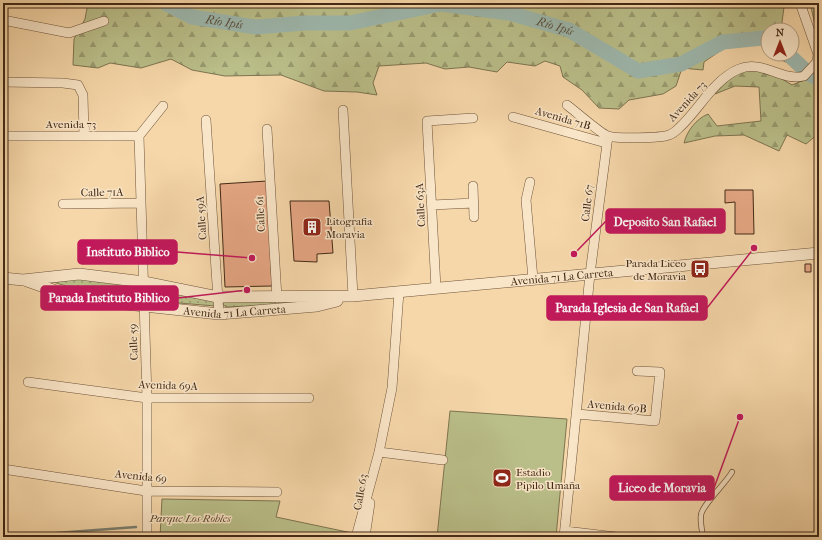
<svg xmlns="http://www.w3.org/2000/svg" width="822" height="540" font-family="'IM FELL French Canon',serif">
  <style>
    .grass { fill: url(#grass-dots); stroke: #7e7450 }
    .forest { fill: url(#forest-firs); stroke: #7e7450 }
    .green { fill: #babf8a; stroke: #7e7450 }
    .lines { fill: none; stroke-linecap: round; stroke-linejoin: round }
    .stream { stroke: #797f71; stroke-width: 2.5 }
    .river { stroke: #9db8ae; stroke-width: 15 }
    .building { fill: #e6a784; stroke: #422916 }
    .service-casing { stroke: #6f543b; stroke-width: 6 }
    .minor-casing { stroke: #6f543b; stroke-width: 10 }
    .tertiary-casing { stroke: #6f543b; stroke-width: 12 }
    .service { stroke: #f9e5c7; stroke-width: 4.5 }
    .minor { stroke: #f9e5c7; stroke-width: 9 }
    .tertiary { stroke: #f9e5c7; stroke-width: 11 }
    .labels { text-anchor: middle; stroke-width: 3; stroke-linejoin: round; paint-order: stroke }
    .street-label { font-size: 11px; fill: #422916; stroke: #f9e5c7 }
    .poi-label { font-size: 11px; fill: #422916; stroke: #f9e5c7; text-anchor: start }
    .park-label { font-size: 11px; font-style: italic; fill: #5a472d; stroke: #f9e5c7 }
    .water-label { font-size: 12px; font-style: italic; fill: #594d3c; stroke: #f9e5c7 }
    .leader { fill: none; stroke: #c2185b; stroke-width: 1.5 }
    .callout-dot { fill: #c2185b; stroke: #f9e5c7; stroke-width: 1.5 }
    .callout { fill: #c2185b; stroke: #c2185b; stroke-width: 1.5 }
    .callout-label { font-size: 12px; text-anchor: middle; font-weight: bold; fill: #fff }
  </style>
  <defs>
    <pattern id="grass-dots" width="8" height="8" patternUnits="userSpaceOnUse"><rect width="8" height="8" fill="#babf8a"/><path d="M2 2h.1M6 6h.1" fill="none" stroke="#999b70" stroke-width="1.8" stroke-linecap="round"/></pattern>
    <pattern id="forest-firs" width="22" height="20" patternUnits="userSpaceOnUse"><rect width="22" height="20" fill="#babf8a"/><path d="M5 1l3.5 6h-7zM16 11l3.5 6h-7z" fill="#999b70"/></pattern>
  </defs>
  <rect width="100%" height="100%" fill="#f6d7a9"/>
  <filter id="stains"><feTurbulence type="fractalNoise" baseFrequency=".005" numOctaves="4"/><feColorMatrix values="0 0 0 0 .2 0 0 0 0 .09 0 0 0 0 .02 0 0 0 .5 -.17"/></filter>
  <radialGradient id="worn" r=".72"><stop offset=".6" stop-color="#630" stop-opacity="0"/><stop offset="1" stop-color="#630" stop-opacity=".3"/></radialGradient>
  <path class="grass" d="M66,277L139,286V293C134,298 125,293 119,293C96,291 73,290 51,281Z
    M153,288L217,299L215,306L155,301L151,298V289Z
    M302,297V304L227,307L223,305V302Z"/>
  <path class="forest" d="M88,3H770L784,7L781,30H768V42L742,36L704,62L703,70L682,68L676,86L663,94L629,100L619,109L599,108L582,90L563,77L560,66L545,61L535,66L507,62L497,72L469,67L445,69L426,63L379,66L373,83L377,95L357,92L324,91L281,75L225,76L192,70L171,59L141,68L110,63L98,68L73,65L74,39L85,19Z
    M810,3H819V42Z
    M775,54H786L788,63L777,58Z
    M819,66V133L806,144L787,135L779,151L744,135L715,136L684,143C687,131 696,119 708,114L717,126L761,121L759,87L735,86L715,94C743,62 758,64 792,85L809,78Z"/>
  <path class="green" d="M450,411L567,419L556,537H437Z
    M162,499L280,501L276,517L352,533L351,537H160Z"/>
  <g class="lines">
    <path class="stream" d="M3,537L136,527"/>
    <g class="river">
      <path id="s1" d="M165,3L192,17L256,27L305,23H350L441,4L509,13L569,30L638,71L681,64L723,42L764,38L768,39"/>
      <path d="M788,54L809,74L819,79"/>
    </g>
  </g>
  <path class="building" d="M267,181L272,286L225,287L220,184Z
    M725,190H753L754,234H735V202L725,203Z
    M290,201H329L333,253L317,254V262L294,261Z
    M805,264H811V272H805Z"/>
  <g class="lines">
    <g class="service-casing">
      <path id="service" d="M703,537C702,530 700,522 701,515C702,505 727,482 732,472"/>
    </g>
    <g class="minor-casing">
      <path id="minor" d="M3,20L69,33L104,21
        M3,82L63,83L78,85L83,95L84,135
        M567,105C575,111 601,134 608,136C617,139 661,138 669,135C672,134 676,131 679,128C699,110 713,80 739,69C762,59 782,82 804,76L817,62L818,54L800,3
        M343,110L353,296
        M513,117L606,143
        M206,120L219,314
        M267,129L277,298
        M3,136H139
        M530,182L526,200L533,279
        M473,186L474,217
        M63,204L140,203
        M432,205L474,203
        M436,288L427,121L473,118
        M28,382L147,398H309
        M577,414L655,421L660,372L637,371
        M379,452L443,460
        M3,469L146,491L277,492
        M565,531L616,537
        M147,537V398L139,136L163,106
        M356,537L379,452L392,388L399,292
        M365,537L370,503
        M564,537L590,274L608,136"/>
    </g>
    <g class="tertiary-casing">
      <g id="tertiary">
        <path id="s2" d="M3,278L23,280L79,274L144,282L218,297L353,296L819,253"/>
        <path id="s3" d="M27,281L56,291L107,302L219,314L317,306L337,301"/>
      </g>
    </g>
    <use href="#service" class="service"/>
    <use href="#minor" class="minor"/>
    <use href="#tertiary" class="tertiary"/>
  </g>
  <defs>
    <g id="building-square" transform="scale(1)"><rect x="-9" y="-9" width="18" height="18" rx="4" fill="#8f2418" stroke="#f9e5c7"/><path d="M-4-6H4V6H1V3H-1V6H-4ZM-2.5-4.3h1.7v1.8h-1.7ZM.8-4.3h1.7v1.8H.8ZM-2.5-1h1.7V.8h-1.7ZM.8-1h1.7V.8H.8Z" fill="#fff"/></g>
    <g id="bus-square" transform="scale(1)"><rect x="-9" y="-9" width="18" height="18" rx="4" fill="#8f2418" stroke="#f9e5c7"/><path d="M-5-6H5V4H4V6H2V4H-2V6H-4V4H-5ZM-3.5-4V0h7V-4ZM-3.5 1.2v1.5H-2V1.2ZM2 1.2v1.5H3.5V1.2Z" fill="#fff"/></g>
    <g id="stadium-square" transform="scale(1)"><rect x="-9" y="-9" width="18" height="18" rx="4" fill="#8f2418" stroke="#f9e5c7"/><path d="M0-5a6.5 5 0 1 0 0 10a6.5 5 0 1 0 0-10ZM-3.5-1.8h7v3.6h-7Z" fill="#fff"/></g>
  </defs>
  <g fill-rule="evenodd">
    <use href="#building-square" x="312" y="227"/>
    <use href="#bus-square" x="700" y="269"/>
    <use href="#stadium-square" x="502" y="478"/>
  </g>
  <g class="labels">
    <g class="street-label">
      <text transform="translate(687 101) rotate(-47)" y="4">Avenida 73</text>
      <text transform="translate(563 118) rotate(16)" y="4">Avenida 71B</text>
      <text x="71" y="128">Avenida 73</text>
      <text transform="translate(102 192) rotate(-1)" y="4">Calle 71A</text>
      <text transform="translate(587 203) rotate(-83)" y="4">Calle 67</text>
      <text transform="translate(420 205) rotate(-93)" y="4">Calle 63A</text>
      <text transform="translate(260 214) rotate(-93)" y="4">Calle 61</text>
      <text transform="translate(201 218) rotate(-94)" y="4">Calle 59A</text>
      <text dy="4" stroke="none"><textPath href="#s2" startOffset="562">Avenida 71 La Carreta</textPath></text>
      <text dy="4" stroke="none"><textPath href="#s3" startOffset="211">Avenida 71 La Carreta</textPath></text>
      <text transform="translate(133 342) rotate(-92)" y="4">Calle 59</text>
      <text transform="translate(168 385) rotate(2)" y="4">Avenida 69A</text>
      <text transform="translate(617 406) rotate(5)" y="4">Avenida 69B</text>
      <text transform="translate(141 476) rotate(6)" y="4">Avenida 69</text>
      <text transform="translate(360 492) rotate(-80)" y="4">Calle 63</text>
    </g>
    <g class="poi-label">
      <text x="326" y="225">Litografia<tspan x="326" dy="13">Moravia</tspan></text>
      <text x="686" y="267" text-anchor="end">Parada Liceo<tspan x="686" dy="13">de Moravia</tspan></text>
      <text x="516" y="476">Estadio<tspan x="516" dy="13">Pipilo Umaña</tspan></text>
    </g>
    <g class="park-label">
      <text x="190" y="522">Parque Los Robles</text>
    </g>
    <g class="water-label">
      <text dy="4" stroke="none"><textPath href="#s1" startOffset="63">Río Ipís</textPath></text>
      <text dy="4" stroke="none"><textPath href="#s1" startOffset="399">Río Ipís</textPath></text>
    </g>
  </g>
  <path class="leader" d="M574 254L606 221M252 258L177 252M247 290L178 298M754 248L707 308M740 417L714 488"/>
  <g class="callout-dot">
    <circle cx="574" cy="254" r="4"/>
    <circle cx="252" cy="258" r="4"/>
    <circle cx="247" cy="290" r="4"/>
    <circle cx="754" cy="248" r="4"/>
    <circle cx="740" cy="417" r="4"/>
  </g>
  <g class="callout">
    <rect x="606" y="209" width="119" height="24" rx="4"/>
    <rect x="78" y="240" width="99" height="24" rx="4"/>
    <rect x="41" y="286" width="137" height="24" rx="4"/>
    <rect x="547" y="296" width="160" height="24" rx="4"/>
    <rect x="610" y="476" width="104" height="24" rx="4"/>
  </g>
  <g class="callout-label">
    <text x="665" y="226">Deposito San Rafael</text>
    <text x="128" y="256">Instituto Biblico</text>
    <text x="109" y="302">Parada Instituto Biblico</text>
    <text x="627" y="312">Parada Iglesia de San Rafael</text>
    <text x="662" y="492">Liceo de Moravia</text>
  </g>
  <rect width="822" height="540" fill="none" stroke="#f6d7a9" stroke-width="16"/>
  <rect x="4" y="4" width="814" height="532" fill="none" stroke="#422916" stroke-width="2"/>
  <rect x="8" y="8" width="806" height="524" fill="none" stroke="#422916"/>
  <g transform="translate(780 42)"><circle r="19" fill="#f9e5c7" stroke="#b09a80"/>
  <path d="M0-3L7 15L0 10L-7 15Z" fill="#8f2418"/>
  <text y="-6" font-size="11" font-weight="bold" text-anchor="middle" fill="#422916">N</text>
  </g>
  <rect width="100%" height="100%" filter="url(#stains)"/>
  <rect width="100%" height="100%" fill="url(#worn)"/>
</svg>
